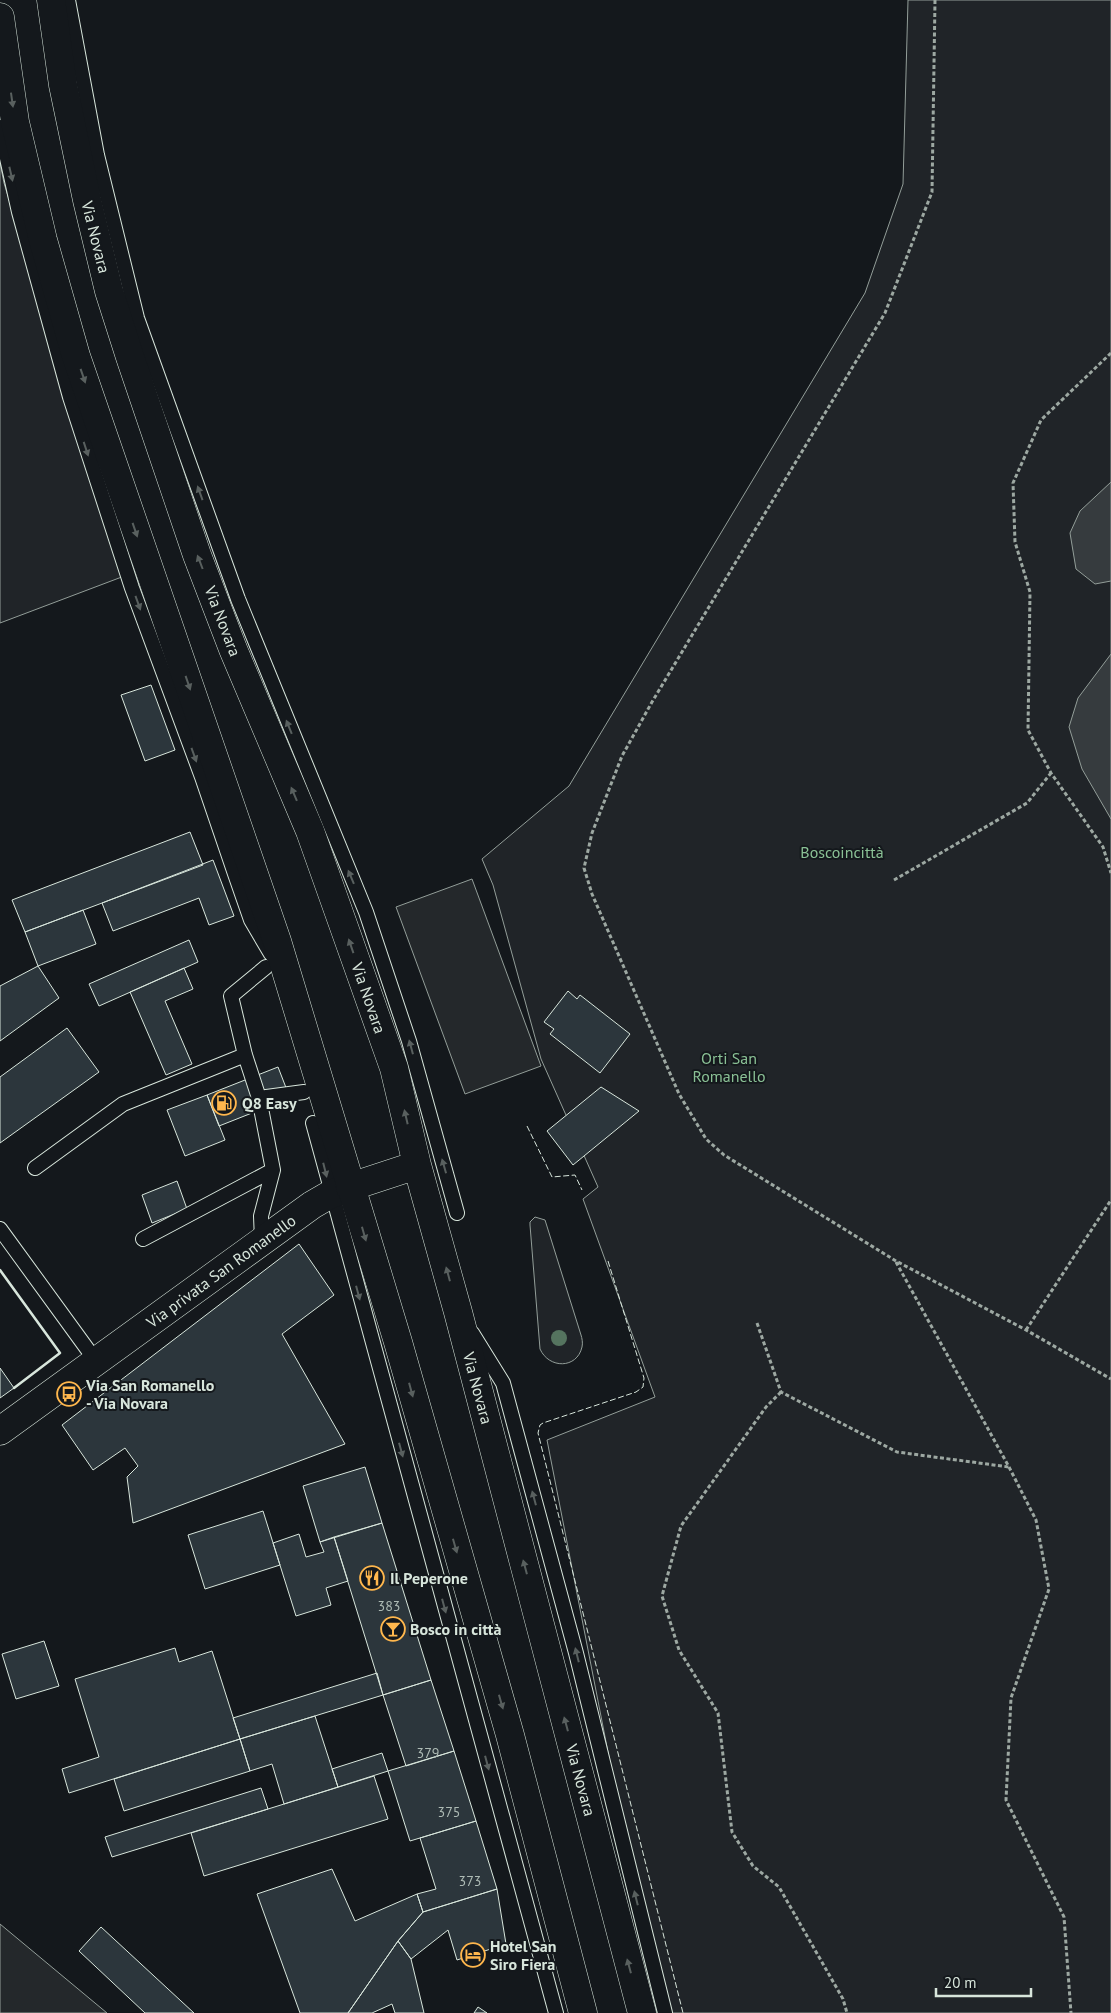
<svg xmlns="http://www.w3.org/2000/svg" width="1111" height="2013" font-family="'PT Sans',sans-serif">
  <style>
    .green { fill: #202428; stroke: #939e99 }
    .parking { fill: #24282b; stroke: #939e99 }
    .water { fill: #363b3e; stroke: #939e99 }
    .building { fill: #2c363c; stroke: #d8e6dc }
    .lines { fill: none; stroke-linecap: round; stroke-linejoin: round }
    .service-casing { stroke: #d8e6dc; stroke-width: 16 }
    .minor-casing { stroke: #d8e6dc; stroke-width: 29 }
    .primary-casing { stroke: #d8e6dc; stroke-width: 29 }
    .path { stroke: #9da8a2; stroke-width: 3; stroke-dasharray: 4 2.5; stroke-linecap: butt }
    .service { stroke: #14181c; stroke-width: 14 }
    .minor { stroke: #14181c; stroke-width: 28 }
    .primary { stroke: #14181c; stroke-width: 28 }
    .fence { stroke: #d8e6dc; stroke-width: 1; stroke-dasharray: 6 2.5; stroke-linecap: butt }
    .wall { stroke: #d8e6dc; stroke-width: 2.5 }
    .tree { fill: #55745f }
    .oneway { fill: #59605f }
    .labels { text-anchor: middle; stroke-width: 4; stroke-linejoin: round; paint-order: stroke }
    .number-label { font-size: 14px; fill: #adbab4 }
    .street-label { font-size: 16px; fill: #d8e6dc; stroke: #14181c }
    .park-label { font-size: 16px; fill: #8ac095; stroke: #14181c }
    .poi-label { font-size: 16px; font-weight: bold; fill: #d8e6dc; stroke: #14181c; text-anchor: start }
  </style>
  <rect width="100%" height="100%" fill="#14181c"/>
  <path class="green" d="M908,0H1111V2013H659L547,1440L655,1397L583,1199L598,1187L541,1059L493,885L482,859L569,786L865,293L903,184Z
    M0,163L4,183L64,381L127,575L0,623Z
    M535,1217L545,1220L581,1335C582,1338 583,1343 582,1347C577,1369 549,1369 540,1349L530,1225V1222Z"/>
  <path class="parking" d="M472,879L541,1066L465,1094L396,907Z
    M0,1924L107,2013H0Z"/>
  <path class="water" d="M1111,482V581L1095,584L1076,569L1070,533L1080,511Z
    M1111,654V819L1082,769L1069,727L1078,698Z"/>
  <path class="building" d="M151,685L175,750L145,761L121,695Z
    M190,832L203,865L25,932L12,900Z
    M213,860L234,916L209,925L199,898L113,931L102,903Z
    M83,910L96,944L38,966L25,932Z
    M189,940L198,962L99,1006L89,984Z
    M38,966L59,998L0,1041V986Z
    M184,968L193,989L165,1001L192,1064L166,1075L130,992Z
    M568,991L577,999L580,995L630,1034L600,1073L550,1034L554,1029L544,1022Z
    M67,1028L99,1072L0,1143V1077Z
    M278,1067L290,1098L219,1126L207,1095Z
    M601,1087L639,1111L573,1165L547,1131Z
    M207,1095L225,1140L185,1156L167,1110Z
    M177,1181L187,1209L152,1223L142,1195Z
    M299,1244L334,1295L282,1334L345,1444L133,1523L127,1477L138,1466L125,1448L93,1470L62,1425Z
    M0,1368L14,1388L0,1398Z
    M365,1467L382,1523L320,1542L303,1486Z
    M263,1511L280,1565L205,1589L188,1535Z
    M382,1523L431,1680L383,1695L334,1537Z
    M299,1534L306,1557L324,1552L320,1542L334,1537L348,1581L326,1588L331,1605L296,1616L273,1543Z
    M44,1641L59,1686L16,1699L2,1654Z
    M175,1648L179,1662L212,1651L240,1739L69,1793L62,1769L99,1757L75,1679Z
    M377,1673L383,1695L240,1739L233,1718Z
    M431,1680L454,1751L406,1766L383,1695Z
    M315,1716L338,1787L284,1804L272,1764L250,1771L240,1739Z
    M240,1739L250,1771L124,1811L114,1779Z
    M454,1751L476,1821L410,1841L388,1771Z
    M382,1753L388,1771L338,1787L332,1769Z
    M374,1776L388,1819L204,1876L191,1833Z
    M261,1788L268,1809L112,1857L105,1837Z
    M476,1821L497,1889L423,1912L417,1894L436,1889L420,1838Z
    M332,1869L355,1921L417,1894L423,1912L398,1941L348,2013H300L257,1894Z
    M497,1889L506,1944L457,1960L448,1930L411,1959L398,1941L423,1912Z
    M101,1927L194,2013H145L79,1951Z
    M398,1941L411,1959L424,2013H395L392,2004L372,2013H348Z
    M478,2007L487,2013H474Z"/>
  <g class="lines">
    <g class="service-casing">
      <path id="service" d="M68,0L97,155L137,318L238,599L366,912L409,1041L457,1213
        M0,127L19,212L70,397L132,588L202,777L234,871L251,920L271,954
        M259,1098L304,1092
        M313,1123L556,2013
        M35,1168L123,1104L245,1055
        M0,1229L96,1361
        M143,1239L273,1170
        M262,1240L261,1216L273,1170L259,1098L245,1055L231,996L266,967
        M472,1333L503,1383L576,1653L665,2013"/>
    </g>
    <g class="minor-casing">
      <path id="minor" d="M0,1431L312,1205L331,1194L350,1187"/>
    </g>
    <g class="primary-casing">
      <path id="primary" d="M51,0L63,85L87,200L109,291L130,357L197,555L233,649L310,831L394,1068L417,1165L458,1312L642,2013
        M0,17L15,122L43,240L76,356L277,941L398,1342L510,1735L583,2013
        M350,1187L417,1165"/>
    </g>
    <path class="path" d="M935,0L932,192L885,313L652,702L622,756L592,833L584,868L592,894L679,1094L706,1139L724,1155L896,1261L1026,1330L1111,1379
      M1111,353L1041,420L1013,483L1015,542L1030,592L1028,730L1051,773L1103,847L1111,873
      M894,880L1027,803L1051,773
      M896,1262L1009,1467L1036,1520L1049,1589L1011,1698L1006,1800L1064,1917L1071,2013
      M757,1323L781,1392L897,1452L1009,1467
      M1026,1330L1111,1200
      M781,1392L766,1407L681,1526L662,1596L679,1650L718,1713L732,1832L753,1866L779,1887L843,1999L847,2013"/>
    <use href="#service" class="service"/>
    <use href="#minor" class="minor"/>
    <use href="#primary" class="primary"/>
    <path class="fence" d="M527,1126L552,1177L575,1175L582,1190
      M608,1261L644,1378L643,1387L636,1392L543,1423L540,1425L538,1433L683,2013"/>
    <path class="wall" d="M0,1270L60,1353L14,1388"/>
  </g>
  <circle class="tree" cx="559" cy="1338" r="8"/>
  <defs><path id="oneway-solid" d="M-6-.8H1V-3.2L6.5 0L1 3.2V.8H-6Z" transform="scale(1.25)"/></defs>
  <g class="oneway">
    <use href="#oneway-solid" transform="translate(12 100) rotate(82)"/>
    <use href="#oneway-solid" transform="translate(11 174) rotate(77)"/>
    <use href="#oneway-solid" transform="translate(83 376) rotate(71)"/>
    <use href="#oneway-solid" transform="translate(86 449) rotate(72)"/>
    <use href="#oneway-solid" transform="translate(200 493) rotate(-110)"/>
    <use href="#oneway-solid" transform="translate(135 530) rotate(71)"/>
    <use href="#oneway-solid" transform="translate(200 562) rotate(-111)"/>
    <use href="#oneway-solid" transform="translate(138 603) rotate(70)"/>
    <use href="#oneway-solid" transform="translate(188 683) rotate(71)"/>
    <use href="#oneway-solid" transform="translate(289 727) rotate(-112)"/>
    <use href="#oneway-solid" transform="translate(194 755) rotate(70)"/>
    <use href="#oneway-solid" transform="translate(294 794) rotate(-113)"/>
    <use href="#oneway-solid" transform="translate(351 877) rotate(-113)"/>
    <use href="#oneway-solid" transform="translate(351 946) rotate(-109)"/>
    <use href="#oneway-solid" transform="translate(411 1047) rotate(-105)"/>
    <use href="#oneway-solid" transform="translate(406 1117) rotate(-103)"/>
    <use href="#oneway-solid" transform="translate(444 1166) rotate(-106)"/>
    <use href="#oneway-solid" transform="translate(325 1170) rotate(76)"/>
    <use href="#oneway-solid" transform="translate(364 1234) rotate(74)"/>
    <use href="#oneway-solid" transform="translate(448 1274) rotate(-105)"/>
    <use href="#oneway-solid" transform="translate(358 1293) rotate(75)"/>
    <use href="#oneway-solid" transform="translate(411 1390) rotate(75)"/>
    <use href="#oneway-solid" transform="translate(401 1450) rotate(75)"/>
    <use href="#oneway-solid" transform="translate(534 1498) rotate(-105)"/>
    <use href="#oneway-solid" transform="translate(455 1546) rotate(74)"/>
    <use href="#oneway-solid" transform="translate(525 1567) rotate(-105)"/>
    <use href="#oneway-solid" transform="translate(444 1606) rotate(75)"/>
    <use href="#oneway-solid" transform="translate(577 1655) rotate(-104)"/>
    <use href="#oneway-solid" transform="translate(501 1702) rotate(74)"/>
    <use href="#oneway-solid" transform="translate(566 1724) rotate(-105)"/>
    <use href="#oneway-solid" transform="translate(487 1763) rotate(75)"/>
    <use href="#oneway-solid" transform="translate(636 1898) rotate(-104)"/>
    <use href="#oneway-solid" transform="translate(629 1966) rotate(-105)"/>
  </g>
  <defs>
    <g id="fuel-ring" transform="scale(1.25)"><circle r="9.5" fill="#14181c" stroke="#ffb74d" stroke-width="1.5"/><path d="M-5.5-6h7V0h2V4h1.3V-2.5L3-4.5l.8-.8L6-3V5H2.5V1h-1V6h-7ZM-4.2-4.7v3.2H.2V-4.7Z" fill="#ffb74d"/></g>
    <g id="bus-ring" transform="scale(1.25)"><circle r="9.5" fill="#14181c" stroke="#ffb74d" stroke-width="1.5"/><path d="M-5-6H5V4H4V6H2V4H-2V6H-4V4H-5ZM-3.5-4V0h7V-4ZM-3.5 1.2v1.5H-2V1.2ZM2 1.2v1.5H3.5V1.2Z" fill="#ffb74d"/></g>
    <g id="restaurant-ring" transform="scale(1.25)"><circle r="9.5" fill="#14181c" stroke="#ffb74d" stroke-width="1.5"/><path d="M-5-6h1v4h1v-4h1v4h1v-4h1v5L-1.5 .5V6h-2V.5L-5-1ZM5-6V6H3V1.5H1.5Q1.5-4 5-6Z" fill="#ffb74d"/></g>
    <g id="bar-ring" transform="scale(1.25)"><circle r="9.5" fill="#14181c" stroke="#ffb74d" stroke-width="1.5"/><path d="M-6-5H6L.8 .8V4.5H3.5V6h-7V4.5H-.8V.8Z" fill="#ffb74d"/></g>
    <g id="hotel-ring" transform="scale(1.25)"><circle r="9.5" fill="#14181c" stroke="#ffb74d" stroke-width="1.5"/><path d="M-6-4.5h1.5V1H6V5H4.5V3h-9V5H-6ZM-4 0a1.8 1.8 0 1 1 3.6 0ZM.5 0V-2.5h3Q6-2.5 6 0Z" fill="#ffb74d"/></g>
  </defs>
  <g fill-rule="evenodd">
    <use href="#fuel-ring" x="224" y="1103"/>
    <use href="#bus-ring" x="69" y="1394"/>
    <use href="#restaurant-ring" x="372" y="1578"/>
    <use href="#bar-ring" x="393" y="1629"/>
    <use href="#hotel-ring" x="473" y="1955"/>
  </g>
  <g class="labels">
    <g class="number-label">
      <text x="389" y="1611">383</text>
      <text x="428" y="1758">379</text>
      <text x="449" y="1817">375</text>
      <text x="470" y="1886">373</text>
    </g>
    <g class="street-label">
      <text transform="translate(96 237) rotate(76)" y="6">Via Novara</text>
      <text transform="translate(223 621) rotate(69)" y="6">Via Novara</text>
      <text transform="translate(369 998) rotate(71)" y="6">Via Novara</text>
      <text transform="translate(221 1271) rotate(-36)" y="6">Via privata San Romanello</text>
      <text transform="translate(478 1388) rotate(75)" y="6">Via Novara</text>
      <text transform="translate(581 1780) rotate(75)" y="6">Via Novara</text>
    </g>
    <g class="park-label">
      <text x="842" y="858">Boscoincittà</text>
      <text x="729" y="1064">Orti San<tspan x="729" dy="18">Romanello</tspan></text>
    </g>
    <g class="poi-label">
      <text x="242" y="1109">Q8 Easy</text>
      <text x="86" y="1391">Via San Romanello<tspan x="86" dy="18">- Via Novara</tspan></text>
      <text x="390" y="1584">Il Peperone</text>
      <text x="410" y="1635">Bosco in città</text>
      <text x="490" y="1952">Hotel San<tspan x="490" dy="18">Siro Fiera</tspan></text>
    </g>
  </g>
  <path d="M936 1988v8h95v-8" fill="none" stroke="#d8e6dc" stroke-width="2.5"/>
  <text x="944" y="1988" font-size="15" fill="#d8e6dc" stroke="#14181c" stroke-width="4" paint-order="stroke">20 m</text>
</svg>
